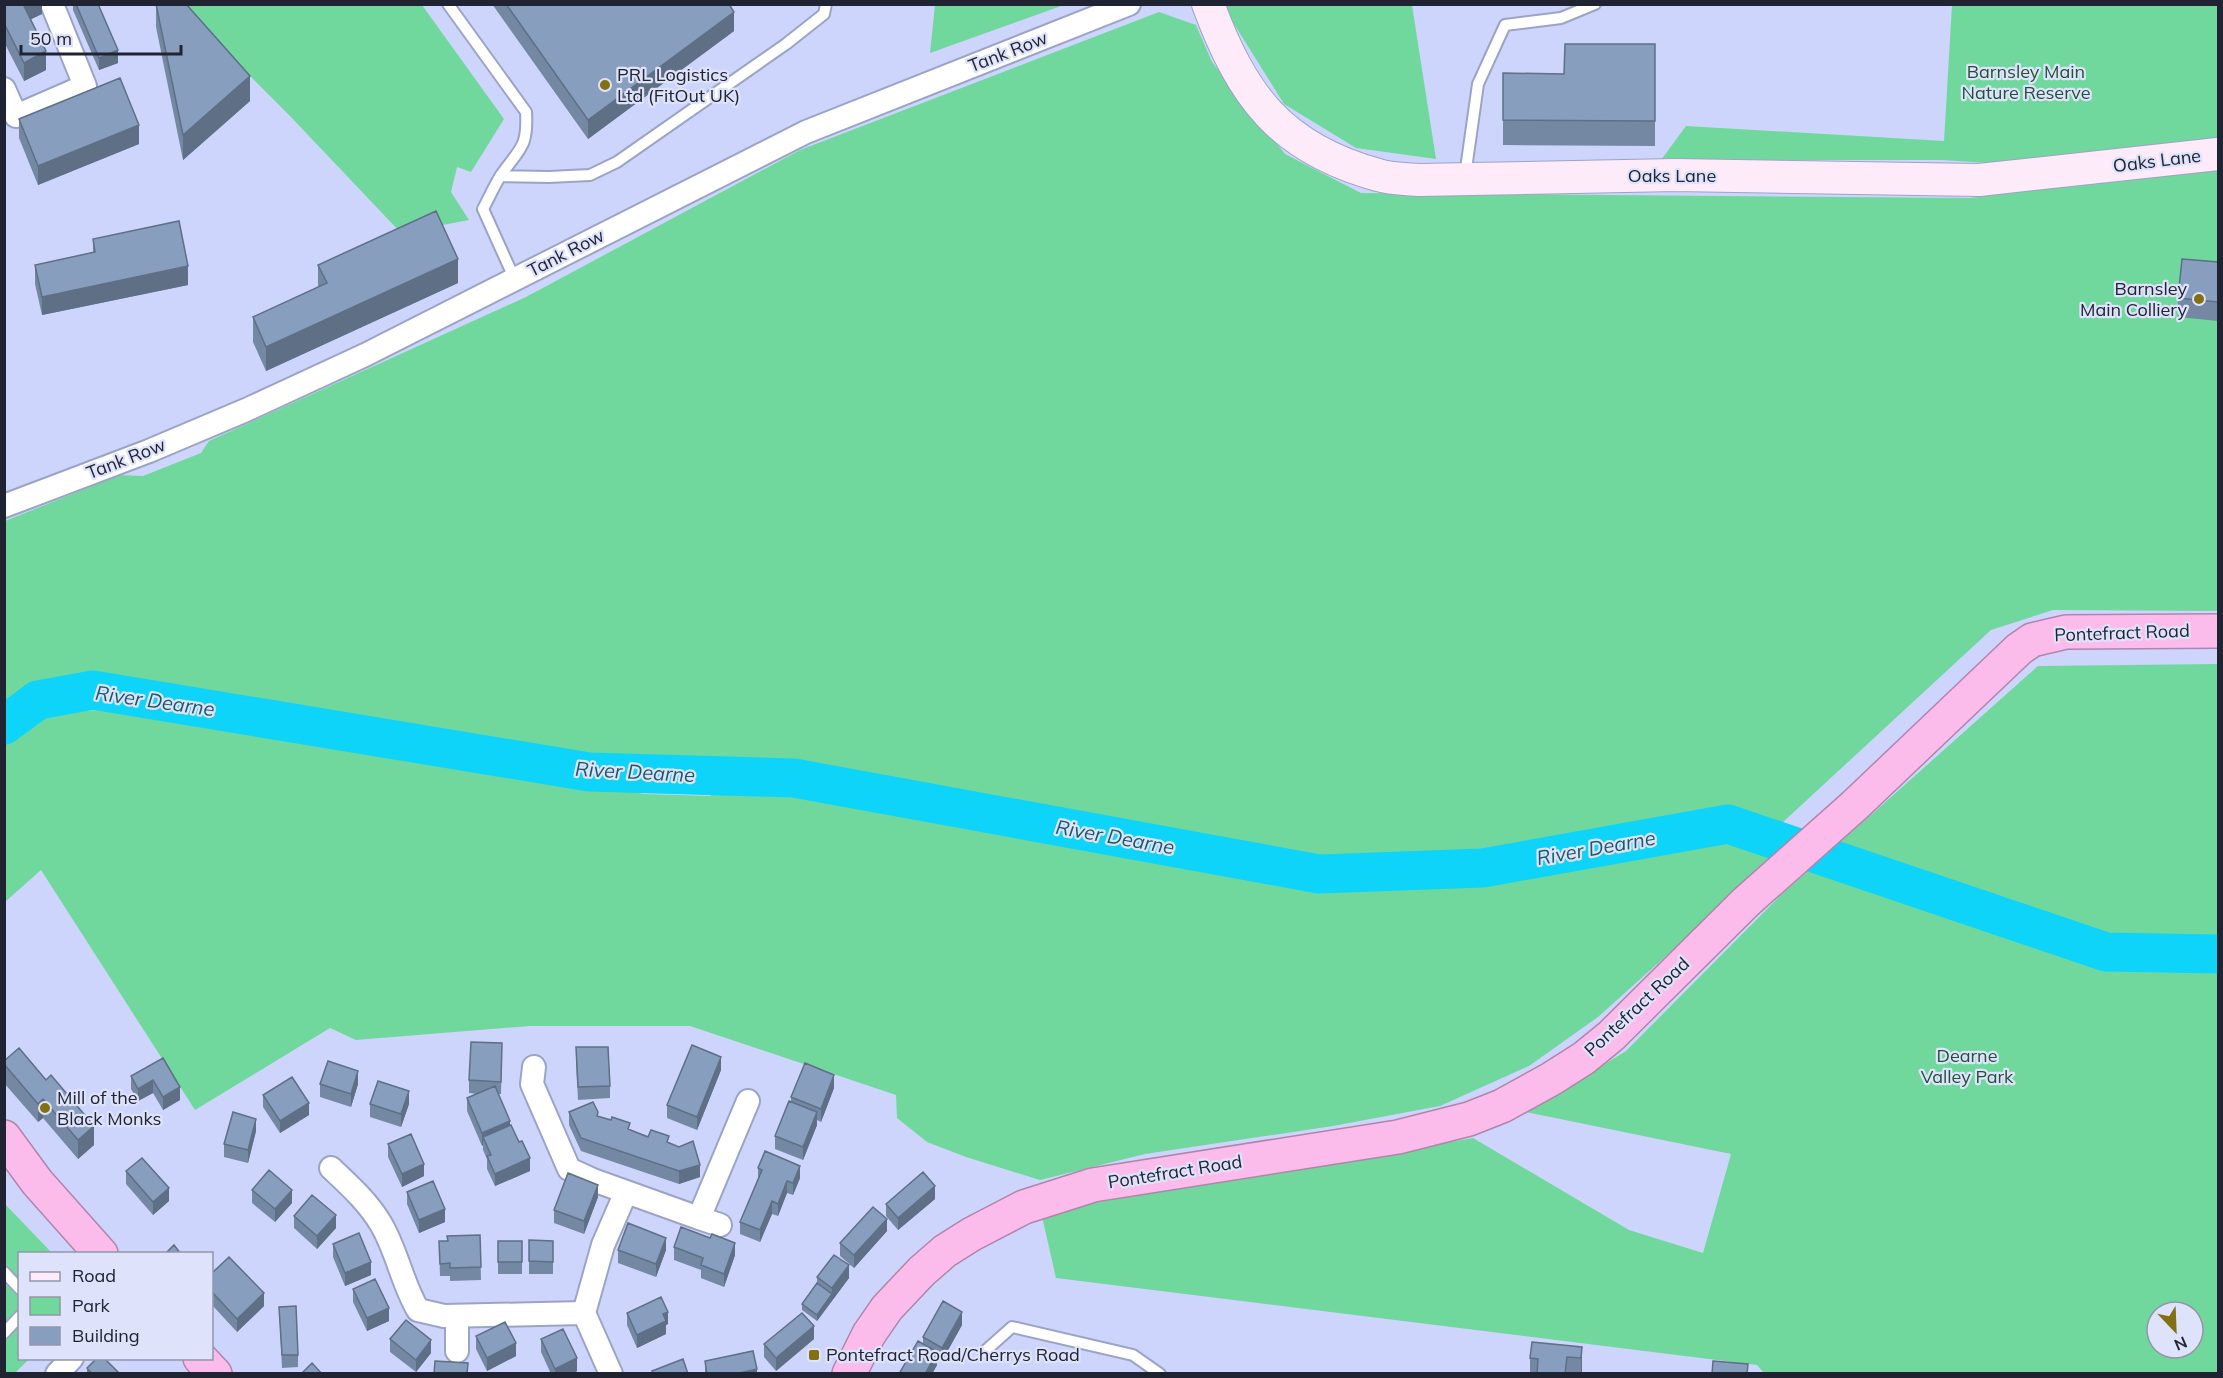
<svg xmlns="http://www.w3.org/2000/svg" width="2223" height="1378" font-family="Mulish,sans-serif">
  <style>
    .green { fill: #71d89d; fill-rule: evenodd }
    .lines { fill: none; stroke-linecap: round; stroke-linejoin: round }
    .river { stroke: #0fd4f9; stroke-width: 39 }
    .lane-casing { stroke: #9ca3c8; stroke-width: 14 }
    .street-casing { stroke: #9ca3c8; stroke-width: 26 }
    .secondary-casing { stroke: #9ca3c8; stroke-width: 34 }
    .highway-casing { stroke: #af86aa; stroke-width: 36 }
    .lane { stroke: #fff; stroke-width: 10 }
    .street { stroke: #fff; stroke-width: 22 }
    .secondary { stroke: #feebf9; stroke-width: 32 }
    .highway { stroke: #fcbceb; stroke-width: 33 }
    .wall { fill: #7488a4 }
    .shaded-wall { fill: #5e6f86 }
    .building { fill: #879ebf; stroke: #5e6f86; stroke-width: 1.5 }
    .poi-dot { fill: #837010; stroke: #dee3fb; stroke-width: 2 }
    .labels { text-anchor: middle; stroke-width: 4.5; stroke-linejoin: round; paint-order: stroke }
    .street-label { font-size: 18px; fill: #202331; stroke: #dee3fb }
    .park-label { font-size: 18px; fill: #215036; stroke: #dee3fb }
    .poi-label { font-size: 18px; fill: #202331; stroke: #dee3fb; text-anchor: start }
    .water-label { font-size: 20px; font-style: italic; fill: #165969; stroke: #dee3fb }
  </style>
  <rect width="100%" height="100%" fill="#cdd5fc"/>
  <path class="green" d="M179,5H422L504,119L471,172L457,167L451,192L469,220L401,233L290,116Z
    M935,5V4L1064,5L930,53Z
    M1225,5H1412L1436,159L1356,148L1284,104L1229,16Z
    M1952,5H2218V145L1989,163L1942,160H1661L1686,126L1944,141Z
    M1159,12L1196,25L1212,62L1285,154L1361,193L1970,198L2218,166V611L2053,610L1991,630L1782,823L1797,830L1695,930L1598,1017L1529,1066L1440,1106L1333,1126L1145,1154L1040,1180L966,1157L927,1142L897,1118L896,1095L690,1026H530L356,1040L330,1028L195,1110L41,870L5,902V740L40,713L120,709L297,740L645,794L711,796L688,767L592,761L92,681L30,692L5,710V521L120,475L143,476L201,453L209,441L526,297L800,150Z
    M2218,664V1373H1764L1757,1365L1056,1278L1041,1212L1473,1138L1629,1230L1703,1253L1731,1154L1526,1112L1626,1051L1780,896L2038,666ZM2157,1312H2193V1348H2157Z
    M4,1203L52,1253L20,1254V1358L29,1359L15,1373H5Z"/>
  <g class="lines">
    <path class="river" d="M4,725L38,700L93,690L589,772L794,778L1319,874L1483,868L1728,824L2106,952L2218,954"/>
    <g class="lane-casing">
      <path id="lane" d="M448,4L526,112C528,148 520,148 501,175C494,186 489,198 483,209L515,280
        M501,176L549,177L590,175L617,162L786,44L824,14L826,4
        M1465,176L1478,84L1505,25L1561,18L1595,4
        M4,1272L20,1289
        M4,1333L20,1316
        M984,1352L1012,1327L1133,1355L1160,1374"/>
    </g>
    <g class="street-casing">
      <path id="street" d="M4,89L16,116L85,86L52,4
        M4,506L149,451L246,410L365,355L806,132L1129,4
        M534,1067L532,1084L569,1169L593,1180L699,1218L748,1101
        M331,1168C349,1185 368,1202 381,1224C397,1251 402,1283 418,1310L444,1316L584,1313
        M699,1218L720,1225
        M584,1313L603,1245L626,1192
        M584,1313L611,1374
        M457,1316V1351
        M57,1374L72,1358"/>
    </g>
    <g class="secondary-casing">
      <path id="secondary" d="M1208,4C1242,96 1280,148 1378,175C1391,179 1406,179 1419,180L1675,175L1979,180L2218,154"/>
    </g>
    <g class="highway-casing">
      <path id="highway" d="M4,1137L37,1182L101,1254
        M200,1358L215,1374
        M849,1374L869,1334L887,1308L922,1271L945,1251L972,1234L1024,1207L1093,1185L1398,1137L1469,1119L1502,1106L1551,1079L1584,1058L1611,1036L1746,902L1854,806L2019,649L2032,640L2066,632L2218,631"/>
    </g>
    <use href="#lane" class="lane"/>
    <use href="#street" class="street"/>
    <use href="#secondary" class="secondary"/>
    <use href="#highway" class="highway"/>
  </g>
  <path class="wall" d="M4,4H42V14L31,19L46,70L24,81L4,42Z
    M73,4H98L118,63L99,70L73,10Z
    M156,4H186L250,101L183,160L156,27Z
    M492,4H729L734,31L588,139Z
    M1655,44V146L1503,145V73L1564,74Z
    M19,119L139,144L38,185L19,138Z
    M93,239L188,285L42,315L35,284V265L93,252Z
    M2218,262V321L2178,317V298Z
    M318,265L458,283L266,371L253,342V317L318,287Z
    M502,1056L501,1094H499L510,1126L530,1171L495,1186L487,1169V1159L483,1150V1145L482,1146L467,1111V1098L477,1094L469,1093V1080Z
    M163,1058L180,1100L163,1110L153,1093L138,1101L131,1089V1076Z
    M576,1060L610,1086V1098L578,1100Z
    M4,1061L94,1145L78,1159L43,1118L38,1122L4,1083Z
    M721,1070L697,1130L667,1118V1105Z
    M320,1084H358L351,1107L320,1097Z
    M834,1088L821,1122L817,1120V1125L803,1160L775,1149V1136L791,1102V1097Z
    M263,1095L309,1115L280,1133L263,1107Z
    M370,1104H409L401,1127L370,1117Z
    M569,1112L598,1116L630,1130L669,1143L700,1177L679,1184L581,1151L569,1125Z
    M256,1131L248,1163L224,1157V1144Z
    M388,1144L424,1176L402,1187L388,1157Z
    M758,1168L800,1178L793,1195L787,1193L778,1216L772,1214L760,1242L740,1234V1222L758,1179Z
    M126,1171L169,1201L153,1215L126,1184Z
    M252,1190L292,1203L275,1222L252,1203Z
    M407,1192L445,1222L419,1233L407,1204Z
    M598,1197L584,1234L554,1223V1210Z
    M935,1199L898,1230L886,1216V1204Z
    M294,1216L336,1228L317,1249L294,1228Z
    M887,1231L854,1268L840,1256V1243Z
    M480,1235L481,1280L450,1281V1276H440L439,1241H447Z
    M710,1238L735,1255L724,1287L701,1278V1270L674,1260V1247Z
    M529,1240L553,1241V1274H529Z
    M498,1241H522V1274H498Z
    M333,1244L371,1275L345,1286L333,1257Z
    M618,1250H666L656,1277L618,1263Z
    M212,1273L264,1306L237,1332L212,1305Z
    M817,1277L849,1278L817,1321L802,1310V1304L817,1283Z
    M353,1289L389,1321L367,1331L353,1302Z
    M279,1307L298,1355V1367L282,1368Z
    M627,1313L668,1324L666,1325V1334L637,1348L627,1325Z
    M962,1325L942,1361L937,1358V1365L932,1374H899L923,1344V1337Z
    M476,1336L516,1356L487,1371L476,1349Z
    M390,1339L431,1353L416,1372L390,1352Z
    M541,1339L577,1371L572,1374H551L541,1352Z
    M814,1339L776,1371L764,1357V1344Z
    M1582,1347V1374H1530V1358Z
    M705,1361L757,1374H705Z
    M87,1368L120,1374H87Z"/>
  <path class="shaded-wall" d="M23,4H42V14L23,23Z
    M734,12V31L588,139V120Z
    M118,50V63L99,70V58Z
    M46,51V70L24,81V63Z
    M250,76V101L183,160V135Z
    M139,125V144L38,185V166Z
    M6,243V268L4,269V244Z
    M458,259V283L266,371V347Z
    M188,266V285L42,315V297Z
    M721,1057V1070L697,1130V1117Z
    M358,1071V1084L351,1107V1094Z
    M834,1075V1088L821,1122V1109Z
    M153,1080V1093L138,1101V1089Z
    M180,1087V1100L163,1110V1097Z
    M409,1091V1104L401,1127V1114Z
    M43,1099V1118L38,1122V1104Z
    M309,1103V1115L280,1133V1121Z
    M817,1112V1125L803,1160V1147Z
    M256,1119V1131L248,1163V1150Z
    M510,1121V1134L483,1137V1145L482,1146V1133Z
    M94,1126V1145L78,1159V1140Z
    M530,1158V1171L495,1186V1174Z
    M424,1164V1176L402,1187V1174Z
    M700,1165V1177L679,1184V1171Z
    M800,1166V1178L793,1195V1183Z
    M787,1181V1193L778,1216V1204Z
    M598,1185V1197L584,1234V1221Z
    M935,1186V1199L898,1230V1218Z
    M169,1188V1201L153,1215V1202Z
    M292,1190V1203L275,1222V1209Z
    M772,1201V1214L760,1242V1230Z
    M445,1209V1222L419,1233V1220Z
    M336,1215V1228L317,1249V1236Z
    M887,1219V1231L854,1268V1255Z
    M666,1238V1250L656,1277V1264Z
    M735,1243V1255L724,1287V1274Z
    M371,1262V1275L345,1286V1273Z
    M849,1265V1278L817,1321V1315L832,1294V1288Z
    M264,1293V1306L237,1332V1319Z
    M389,1308V1321L367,1331V1318Z
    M668,1312V1324L666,1325V1334L637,1348V1335L663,1314Z
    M962,1312V1325L942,1361V1348Z
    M814,1326V1339L776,1371V1358Z
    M431,1340V1353L416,1372V1360Z
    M516,1343V1356L487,1371V1358Z
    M1582,1347V1372L1581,1374V1358Z
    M937,1352V1365L932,1374H925Z
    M577,1358V1371L572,1374H555V1369Z
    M757,1369V1374H735Z"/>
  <path class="building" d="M4,4H23L46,51L24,63L4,23Z
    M76,4H98L118,50L99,58Z
    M156,4H186L250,76L183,135Z
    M506,4H729L734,12L588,120Z
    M1565,44H1655V121L1503,120V73L1564,74Z
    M120,78L139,125L38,166L19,119Z
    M436,211L458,259L266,347L253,317L327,283L318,265Z
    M179,221L188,266L42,297L35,265L95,252L93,239Z
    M2182,259L2218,262V302L2178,298Z
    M471,1042L502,1043L501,1082L469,1080Z
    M692,1045L721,1057L697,1117L667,1105Z
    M576,1047H608L610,1086L578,1087Z
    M19,1048L46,1080L51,1075L94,1126L78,1140L43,1099L38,1104L4,1064V1061Z
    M163,1058L180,1087L163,1097L153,1080L138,1089L131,1076Z
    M328,1061L358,1071L351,1094L320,1084Z
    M805,1063L834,1075L821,1109L791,1097Z
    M292,1077L309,1103L280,1121L263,1095Z
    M378,1081L409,1091L401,1114L370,1104Z
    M495,1086L510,1121L482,1133L467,1098Z
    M789,1101L817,1112L803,1147L775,1136Z
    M593,1102L598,1112L597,1116L611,1120L612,1117L630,1123L628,1129L648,1137L651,1130L669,1136L667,1142L679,1147L693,1141L700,1165L679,1171L581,1138L569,1112Z
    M233,1112L256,1119L248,1150L224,1144Z
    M511,1125L519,1142L522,1141L530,1158L495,1174L487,1156L491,1155L483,1137Z
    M411,1134L424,1164L402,1174L388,1144Z
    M765,1151L800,1166L793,1183L787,1181L778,1204L772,1201L760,1230L740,1222L762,1170L758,1168Z
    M142,1158L169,1188L153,1202L126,1171Z
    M269,1170L292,1190L275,1209L252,1190Z
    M923,1172L935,1186L898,1218L886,1204Z
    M568,1173L598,1185L584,1221L554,1210Z
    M433,1181L445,1209L419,1220L407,1192Z
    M312,1195L336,1215L317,1236L294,1216Z
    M873,1207L887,1219L854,1255L840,1243Z
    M628,1223L666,1238L656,1264L618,1250Z
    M681,1227L710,1238L712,1234L735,1243L724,1274L701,1265L703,1258L674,1247Z
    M359,1233L371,1262L345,1273L333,1244Z
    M480,1235L481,1267L450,1268V1263L440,1264L439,1241H448L447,1236Z
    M529,1240L553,1241V1262L529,1261Z
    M498,1241H522V1262H498Z
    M174,1245L181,1254H165Z
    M834,1255L849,1265L832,1288L817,1277Z
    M229,1257L264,1293L237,1319L212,1292V1273Z
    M375,1279L389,1308L367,1318L353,1289Z
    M817,1283L832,1294L817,1315L802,1304Z
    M661,1297L668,1312L663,1314L666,1321L637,1335L627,1313Z
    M943,1301L962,1312L942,1348L923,1337Z
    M296,1306L298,1355H282L279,1307Z
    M802,1313L814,1326L776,1358L764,1344Z
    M406,1320L431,1340L416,1360L390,1339Z
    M505,1322L516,1343L487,1358L476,1336Z
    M563,1329L577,1358L555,1369L541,1339Z
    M918,1341L937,1352L925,1374H899Z
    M1532,1342L1582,1347L1581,1358L1567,1357L1565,1374H1537L1538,1359L1530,1358Z
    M753,1351L757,1369L735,1374H707L705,1361Z
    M96,1359H105L120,1374H92L87,1368Z
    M683,1359L688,1374H653L652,1371Z
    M435,1361L468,1363L467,1374H434Z
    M1713,1361L1748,1364L1747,1374H1712Z
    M312,1363L322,1374H301Z"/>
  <g class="poi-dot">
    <circle cx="605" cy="85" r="6"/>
    <circle cx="2199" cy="299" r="6"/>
    <circle cx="45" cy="1108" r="6"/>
    <rect x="808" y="1349" width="12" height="12" rx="3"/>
  </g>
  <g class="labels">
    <g class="street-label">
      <text transform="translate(1008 52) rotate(-21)" y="6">Tank Row</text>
      <text transform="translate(2157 161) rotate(-7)" y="6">Oaks Lane</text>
      <text x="1672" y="182">Oaks Lane</text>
      <text transform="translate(566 253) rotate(-27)" y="6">Tank Row</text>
      <text transform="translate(126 459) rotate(-21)" y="6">Tank Row</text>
      <text transform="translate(2122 633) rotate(-2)" y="6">Pontefract Road</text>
      <text transform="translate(1637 1007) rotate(-43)" y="6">Pontefract Road</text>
      <text transform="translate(1175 1172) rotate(-9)" y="6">Pontefract Road</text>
    </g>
    <g class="park-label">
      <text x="2026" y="78">Barnsley Main<tspan x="2026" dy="21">Nature Reserve</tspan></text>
      <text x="1967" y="1062">Dearne<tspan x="1967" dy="21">Valley Park</tspan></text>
    </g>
    <g class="poi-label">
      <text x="617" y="81">PRL Logistics<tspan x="617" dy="21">Ltd (FitOut UK)</tspan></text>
      <text x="2187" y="295" text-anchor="end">Barnsley<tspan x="2187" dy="21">Main Colliery</tspan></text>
      <text x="57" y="1104">Mill of the<tspan x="57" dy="21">Black Monks</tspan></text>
      <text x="826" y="1361">Pontefract Road/Cherrys Road</text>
    </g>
    <g class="water-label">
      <text transform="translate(155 701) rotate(8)" y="7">River Dearne</text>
      <text transform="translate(635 772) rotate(3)" y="7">River Dearne</text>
      <text transform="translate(1115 837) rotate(10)" y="7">River Dearne</text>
      <text transform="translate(1596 848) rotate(-10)" y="7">River Dearne</text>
    </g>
  </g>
  <rect width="2223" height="1378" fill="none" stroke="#202331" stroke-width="12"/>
  <rect x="18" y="1252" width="195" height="108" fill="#dee3fb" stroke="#9296aa" stroke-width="1.5"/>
  <rect x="30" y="1272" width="30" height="9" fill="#feebf9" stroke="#9296aa" stroke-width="1.5"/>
  <text x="72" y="1282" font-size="18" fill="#202331">Road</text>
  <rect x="30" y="1297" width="30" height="18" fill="#71d89d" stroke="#9296aa" stroke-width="1.5"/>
  <text x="72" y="1312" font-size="18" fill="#202331">Park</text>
  <rect x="30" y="1327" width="30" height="18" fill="#879ebf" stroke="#9296aa" stroke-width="1.5"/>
  <text x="72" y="1342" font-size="18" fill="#202331">Building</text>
  <g transform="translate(2175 1330) rotate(157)"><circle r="28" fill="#dee3fb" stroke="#9296aa" stroke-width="1.5"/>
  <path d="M0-4.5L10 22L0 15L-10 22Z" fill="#837010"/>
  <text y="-9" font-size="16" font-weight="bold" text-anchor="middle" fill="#202331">N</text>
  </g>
  <path d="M21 45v9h160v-9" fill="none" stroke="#202331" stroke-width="3"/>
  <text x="30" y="45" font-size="18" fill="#202331" stroke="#dee3fb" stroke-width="4.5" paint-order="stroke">50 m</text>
</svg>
